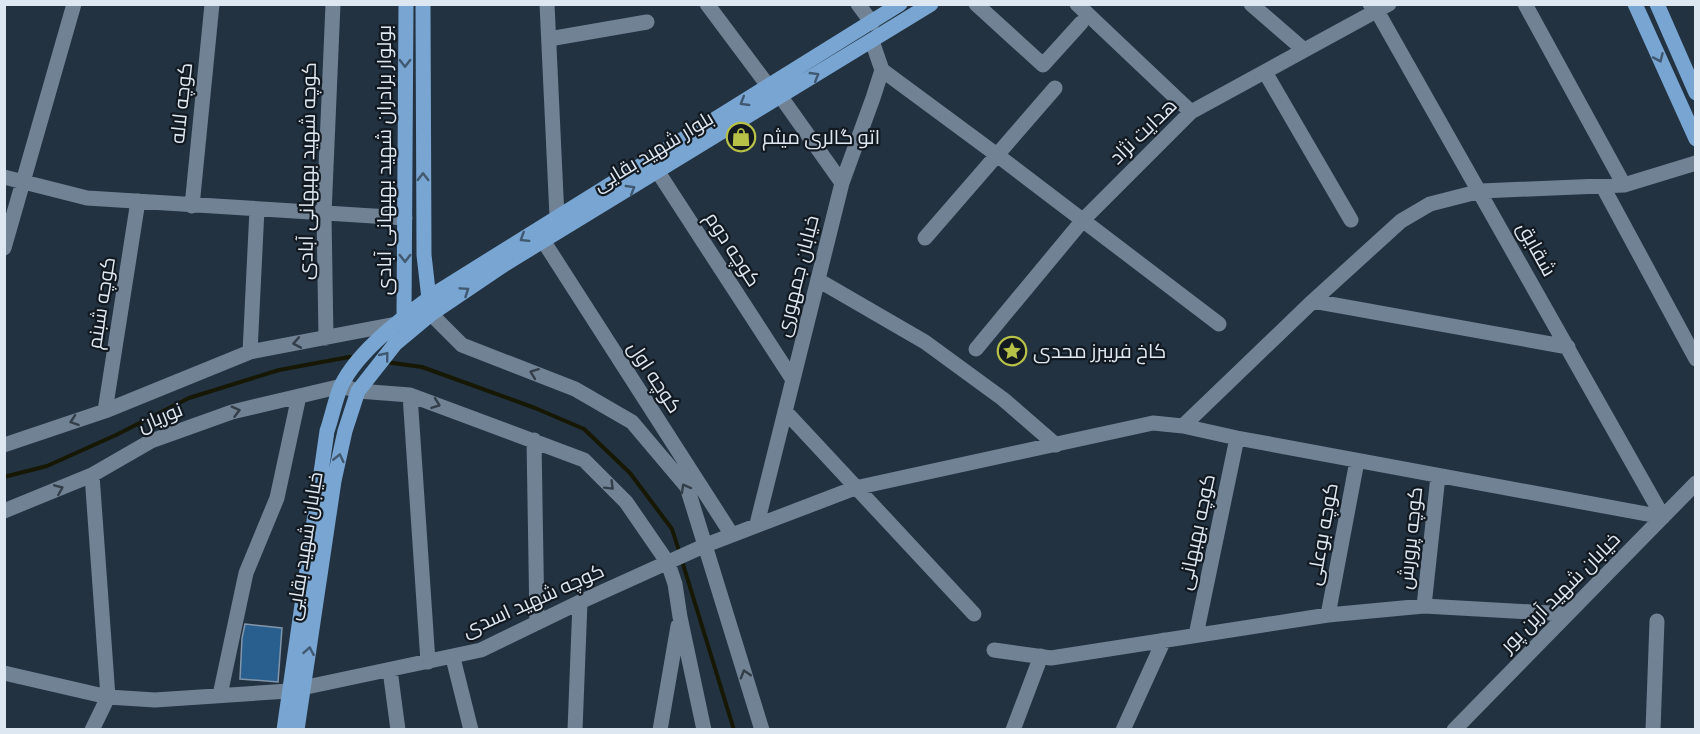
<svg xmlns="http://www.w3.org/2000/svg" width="1700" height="734" font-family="'Roboto Condensed',Cairo,sans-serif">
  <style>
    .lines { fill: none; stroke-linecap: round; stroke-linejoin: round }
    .stream { stroke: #171803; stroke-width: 4 }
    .building { fill: #295f8f; stroke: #8395a8; stroke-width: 1.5 }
    .minor { stroke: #718294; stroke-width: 15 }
    .major { stroke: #78a5d1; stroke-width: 15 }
    .oneway { stroke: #405870 }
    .oneway2 { stroke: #333e49 }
    .labels { text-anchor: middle; stroke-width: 4.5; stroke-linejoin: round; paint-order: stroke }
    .street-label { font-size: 20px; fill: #dde7f1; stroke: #121920 }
    .poi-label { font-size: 20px; fill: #dde7f1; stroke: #121920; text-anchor: start }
  </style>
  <rect width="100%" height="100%" fill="#223241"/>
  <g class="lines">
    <path class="stream" d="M385,362L422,367L535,408L584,429L630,473L672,529L680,554
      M4,477L47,466L116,435L189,398L279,370L349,357H354
      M682,561L734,730"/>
  </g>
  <path class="building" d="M245,624L282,628L278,682L240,679L242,638Z"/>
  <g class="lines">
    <path class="minor" d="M547,4L557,217
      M707,4L769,87
      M858,4L872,23
      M976,4L1043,65L1081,23
      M1077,4L1191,112
      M1251,4L1304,50
      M1370,4L1377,11L1663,517
      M1525,4L1624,185
      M549,39L647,22
      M882,70L997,155L1219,324
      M1265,72L1351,220
      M781,97L842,183
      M658,172L793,380
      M4,177L87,198L405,218
      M1603,187L1696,359
      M192,206L212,4
      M925,238L1055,88
      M544,242L732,535
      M4,248L74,4
      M818,280L925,342L1003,399L1056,445
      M1313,301L1568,347
      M429,302L431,314L462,345L575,389L632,422L687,487L762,730
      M326,338L324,214L333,4
      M976,349L1083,220L1191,112L1389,4
      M250,352L257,209
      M410,395L428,662
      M105,411L138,201
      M785,411L974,614
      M1183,426L1313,301L1401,221L1430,204L1481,191L1624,185L1696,163
      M534,440L537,623
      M4,445L105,411L250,352L396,324
      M4,511L92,475L151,441L232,412L342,386L358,391L410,395L584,460L626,502L668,563L675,584L680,617L704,730
      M757,524L842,183L873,98L882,70L872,41
      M1424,606L1438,476
      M1328,615L1357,461
      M1196,635L1237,438
      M994,650L1051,658L1328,615L1424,606L1567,614
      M453,658L471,730
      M390,670L398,730
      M4,673L108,697L155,700L289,691
      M302,688L481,650L580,602L706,545L855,488L1153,423L1183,426L1237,438L1663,517
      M220,695L246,573L277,498L299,396
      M92,730L108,697L92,475
      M575,730L580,602
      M660,730L678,626
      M1013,730L1041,656
      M1123,730L1164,640
      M1454,730L1696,483
      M1653,730L1657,621"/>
    <path class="major" d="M423,4L424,255L429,299
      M1635,4L1696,139
      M1657,4L1696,93
      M404,316L406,4
      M284,730L327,431C332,417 335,400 341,386C358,350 407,314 439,291L900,4
      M297,730L334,481L345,431L358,391L395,344L431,314L505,264L931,4"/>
  </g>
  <defs><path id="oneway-chevron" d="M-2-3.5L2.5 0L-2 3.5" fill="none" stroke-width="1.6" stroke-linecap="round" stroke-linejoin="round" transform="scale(1.5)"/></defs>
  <g class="oneway">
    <use href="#oneway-chevron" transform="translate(1659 58) rotate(66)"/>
    <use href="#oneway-chevron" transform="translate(405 63) rotate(90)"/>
    <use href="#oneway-chevron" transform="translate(815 76) rotate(-31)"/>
    <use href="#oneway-chevron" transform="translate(744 102) rotate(149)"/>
    <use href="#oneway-chevron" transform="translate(423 177) rotate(-90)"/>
    <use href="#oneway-chevron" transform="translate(631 189) rotate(-31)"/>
    <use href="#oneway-chevron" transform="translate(524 238) rotate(148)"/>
    <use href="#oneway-chevron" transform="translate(405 258) rotate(90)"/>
    <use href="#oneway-chevron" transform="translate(465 291) rotate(-34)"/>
    <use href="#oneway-chevron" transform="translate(385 356) rotate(-51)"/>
    <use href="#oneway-chevron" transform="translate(339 458) rotate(-77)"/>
    <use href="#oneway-chevron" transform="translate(309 651) rotate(-80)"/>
  </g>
  <g class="oneway2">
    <use href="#oneway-chevron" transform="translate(297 343) rotate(170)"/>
    <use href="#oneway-chevron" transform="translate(534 373) rotate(-159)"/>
    <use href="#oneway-chevron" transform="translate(436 404) rotate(20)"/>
    <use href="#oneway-chevron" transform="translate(236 411) rotate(-15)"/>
    <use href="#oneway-chevron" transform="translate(74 421) rotate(161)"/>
    <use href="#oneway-chevron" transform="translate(610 486) rotate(45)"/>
    <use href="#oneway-chevron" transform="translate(685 488) rotate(-119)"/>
    <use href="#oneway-chevron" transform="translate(59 489) rotate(-23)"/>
    <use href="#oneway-chevron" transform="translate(745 674) rotate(-107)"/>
  </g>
  <defs>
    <g id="shop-ring" transform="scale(1.5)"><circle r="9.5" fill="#121920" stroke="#b8c147" stroke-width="1.5"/><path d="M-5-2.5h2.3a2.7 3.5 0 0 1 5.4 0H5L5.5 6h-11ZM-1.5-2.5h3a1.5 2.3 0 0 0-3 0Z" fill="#b8c147"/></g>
    <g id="sight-ring" transform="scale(1.5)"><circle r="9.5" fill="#121920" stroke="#b8c147" stroke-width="1.5"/><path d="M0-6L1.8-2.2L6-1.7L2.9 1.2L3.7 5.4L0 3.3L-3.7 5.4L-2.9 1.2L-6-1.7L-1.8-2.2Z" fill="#b8c147"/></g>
  </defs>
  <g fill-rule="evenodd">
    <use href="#shop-ring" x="741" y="137"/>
    <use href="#sight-ring" x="1012" y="351"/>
  </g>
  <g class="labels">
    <g class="street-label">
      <text transform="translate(181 103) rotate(-84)" y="7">کوچه لاله</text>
      <text transform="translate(1143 131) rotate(-44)" y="7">هدایت نژاد</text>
      <text transform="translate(653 151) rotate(-31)" y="7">بلوار شهید بقایی</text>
      <text transform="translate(384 160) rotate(-90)" y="7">بولوار برادران شهید بهبهانی آبادی</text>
      <text transform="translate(307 171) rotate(-89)" y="7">کوچه شهید بهبهانی آبادی</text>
      <text transform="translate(733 249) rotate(57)" y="7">کوچه دوم</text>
      <text transform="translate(1537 249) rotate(61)" y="7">شقایق</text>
      <text transform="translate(797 276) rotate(-76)" y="7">خیابان جمهوری</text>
      <text transform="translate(101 303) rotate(-81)" y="7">کوچه شبنم</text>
      <text transform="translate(655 377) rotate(57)" y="7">کوچه اول</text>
      <text transform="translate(160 417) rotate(-22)" y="7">نوریان</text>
      <text transform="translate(1196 532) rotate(-78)" y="7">کوچه بهبهانی</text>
      <text transform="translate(1322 534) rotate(-80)" y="7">کوچه بوعلی</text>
      <text transform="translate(1410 538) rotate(-84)" y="7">کوچه پرورش</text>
      <text transform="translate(304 546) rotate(-81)" y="7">خیابان شهید بقایی</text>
      <text transform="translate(1560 592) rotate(-45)" y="7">خیابان شهید آرین پور</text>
      <text transform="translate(533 600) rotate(-24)" y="7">کوچه شهید اسدی</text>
    </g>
    <g class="poi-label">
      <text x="762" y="144">اتو گالری میثم</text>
      <text x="1033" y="358">کاخ فریبرز محدی</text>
    </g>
  </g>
  <rect width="1700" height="734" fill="none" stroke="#dde7f1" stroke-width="12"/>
</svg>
